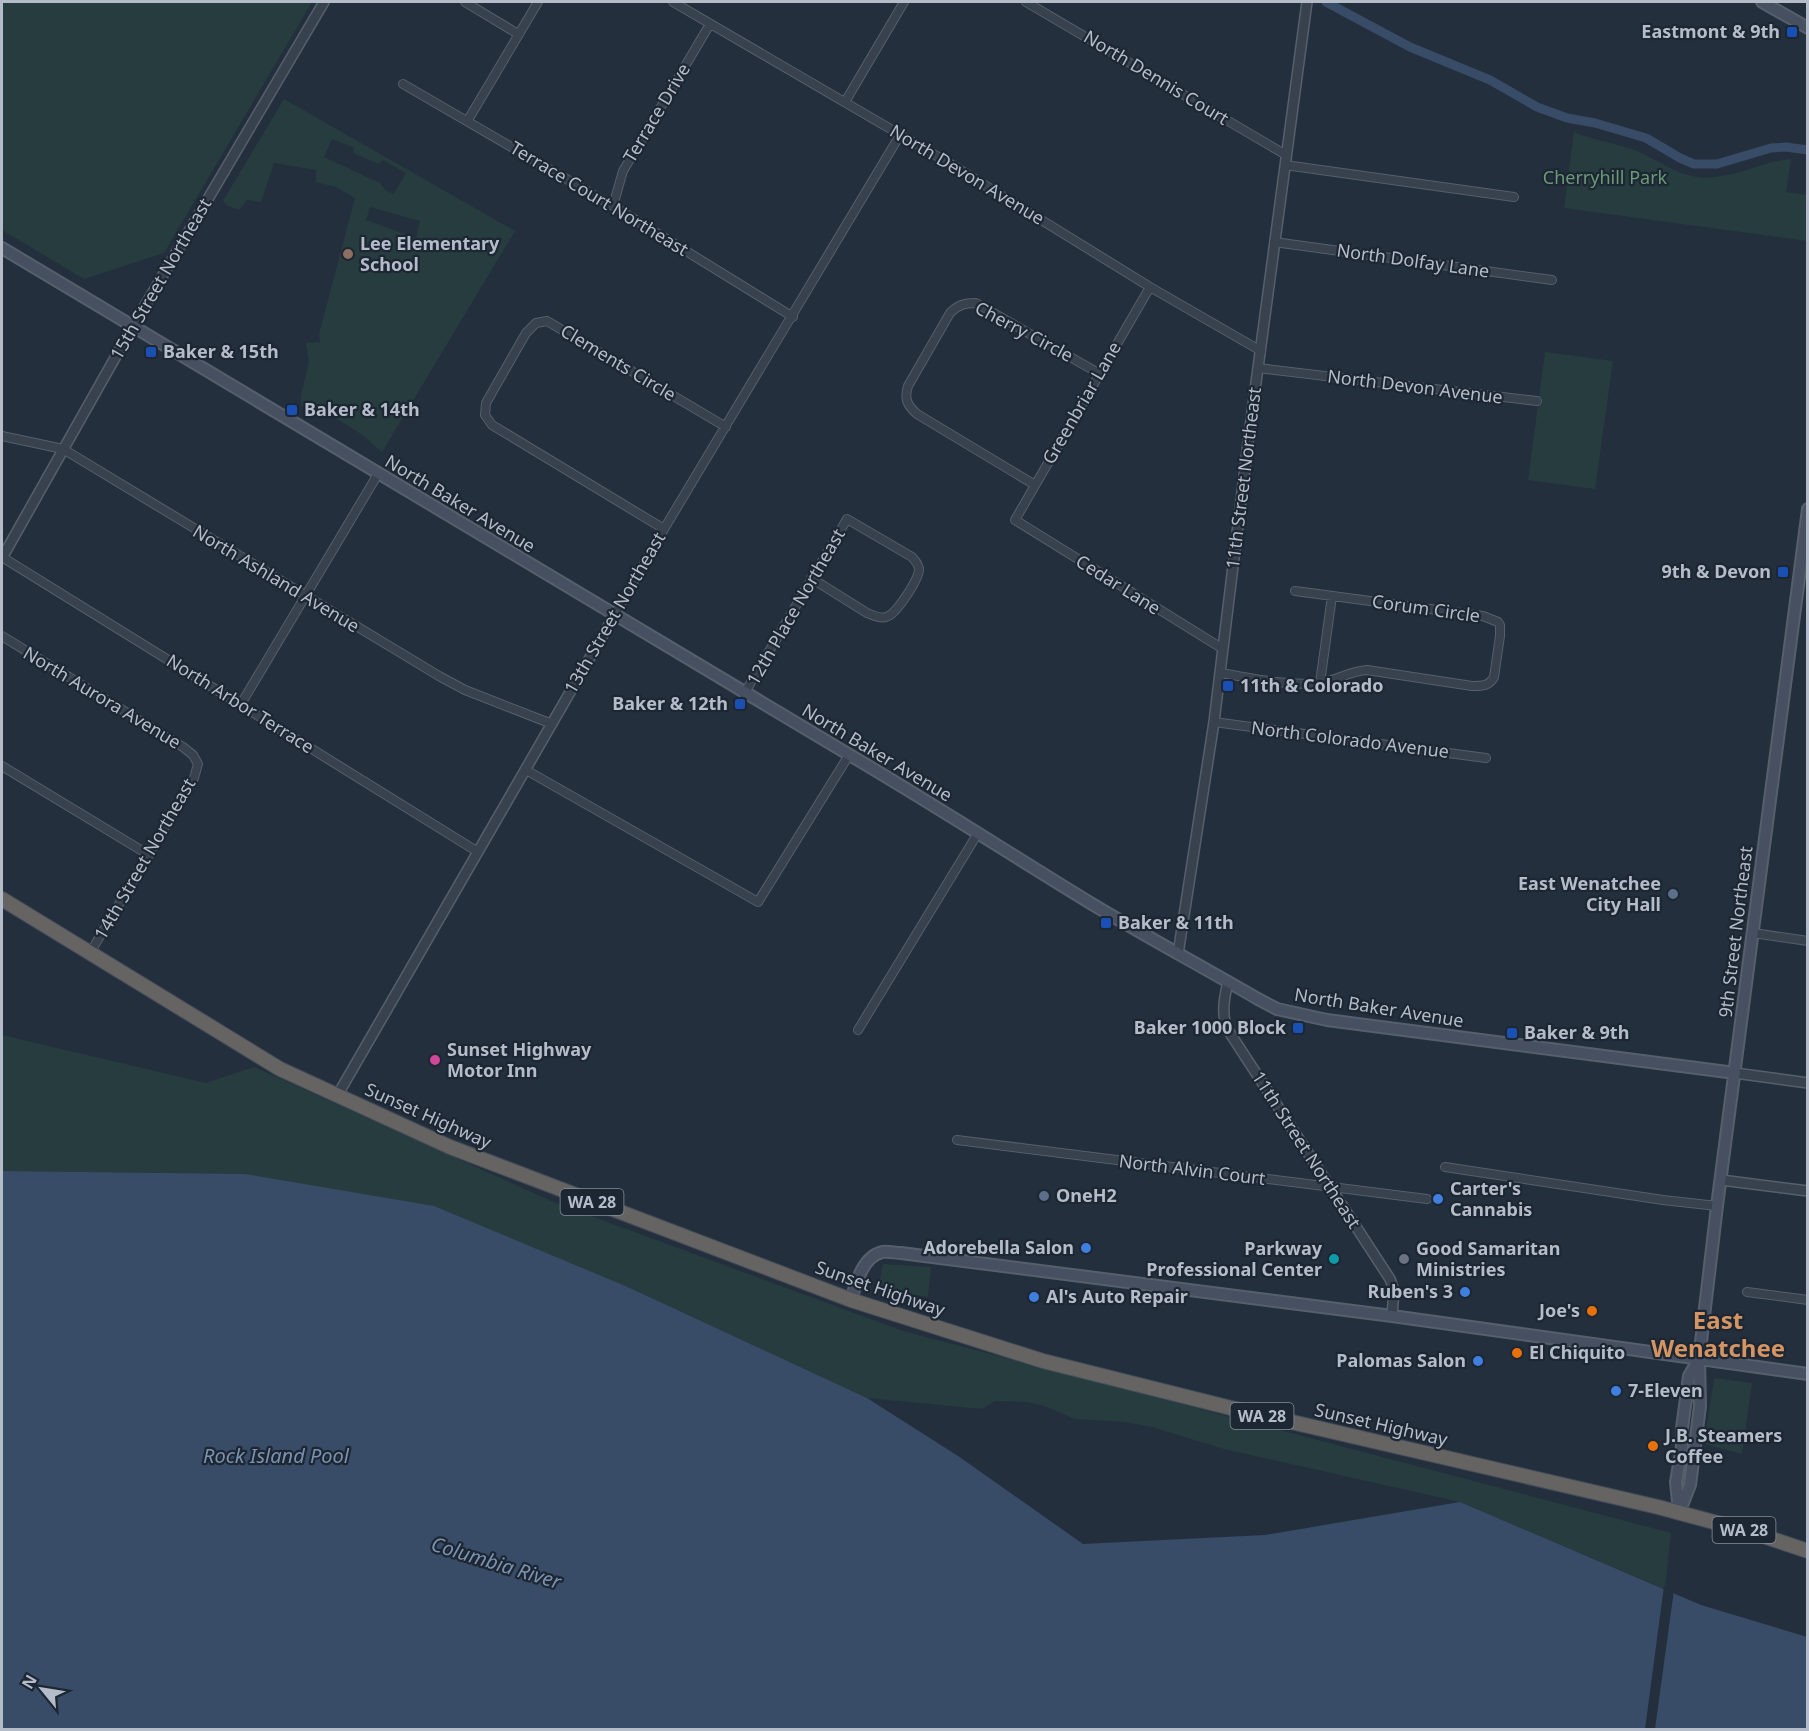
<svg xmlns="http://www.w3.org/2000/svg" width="1809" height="1731" font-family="'Noto Sans',sans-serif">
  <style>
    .green { fill: #263c3f; fill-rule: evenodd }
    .water { fill: #394c67 }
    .pier { fill: #242f3e }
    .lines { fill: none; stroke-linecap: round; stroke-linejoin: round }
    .canal { stroke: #394c67; stroke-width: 9 }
    .minor-casing { stroke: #565f6c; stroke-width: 10 }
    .tertiary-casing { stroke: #565f6c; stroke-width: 12 }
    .secondary-casing { stroke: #565f6c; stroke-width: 14 }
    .trunk-casing { stroke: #434c59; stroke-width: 16 }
    .minor { stroke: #38414e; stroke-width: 8 }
    .tertiary { stroke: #38414e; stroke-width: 9 }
    .secondary { stroke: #465061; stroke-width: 10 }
    .trunk { stroke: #656462; stroke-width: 14 }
    .transit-dot { fill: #1a4fb4; stroke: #1d2633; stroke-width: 2 }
    .education-dot { fill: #8d6e63; stroke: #1d2633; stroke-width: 2 }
    .service-dot { fill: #5c6f8a; stroke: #1d2633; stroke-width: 2 }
    .hotel-dot { fill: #d1479c; stroke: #1d2633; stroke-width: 2 }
    .shop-dot { fill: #3f7fe0; stroke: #1d2633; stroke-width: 2 }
    .culture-dot { fill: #0f9aa8; stroke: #1d2633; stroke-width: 2 }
    .worship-dot { fill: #6b7280; stroke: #1d2633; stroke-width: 2 }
    .food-dot { fill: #e8710a; stroke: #1d2633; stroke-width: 2 }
    .labels { text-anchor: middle; stroke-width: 4.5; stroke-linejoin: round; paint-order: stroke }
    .shield { fill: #1d2633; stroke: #878f9c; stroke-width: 1.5 }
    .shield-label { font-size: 16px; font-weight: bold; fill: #b4bcc9 }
    .poi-label { font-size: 18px; font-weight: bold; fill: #b4bcc9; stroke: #1d2633; text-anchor: start }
    .street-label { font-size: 18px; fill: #b4bcc9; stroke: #1d2633 }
    .park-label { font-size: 18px; fill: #6b9a76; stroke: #1d2633 }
    .water-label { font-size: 20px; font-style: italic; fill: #7c92b1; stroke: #1d2633 }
    .district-label { font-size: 24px; font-weight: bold; fill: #d59563; stroke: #1d2633 }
  </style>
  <rect width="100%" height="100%" fill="#242f3e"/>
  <path class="green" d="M2,2H312L164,253L84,279L2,230Z
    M284,99L515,231L382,452C375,447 370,441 364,436C351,427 316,405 301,407V395L309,362L306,343L320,342L319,334L355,198L336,187L316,182V170L274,163L261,202L247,200L239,210L226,205L223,201ZM332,139L354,148L353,153L379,164L383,160L406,173L394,194L385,190L380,183L324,157ZM370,207L420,221L416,238L366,220Z
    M1574,132C1593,140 1613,143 1632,149C1661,160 1682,181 1714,177C1741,175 1765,161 1791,159L1786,192L1807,195V241L1564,208Z
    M1545,352L1613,361L1595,489L1528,480Z
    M2,1035L206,1083L254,1067L556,1203L903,1331L1671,1533L1665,1589L1460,1502L1224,1449L1152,1427L1125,1422L1075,1419L1042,1405L1026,1402L995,1401L982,1409L867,1398L630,1288L245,1174L2,1171Z
    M883,1264L931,1267L928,1297L878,1289Z
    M1714,1378L1752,1383L1742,1454L1704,1444Z"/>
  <path class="water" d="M2,1171L245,1174L434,1206L630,1288L867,1398L958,1456L1083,1544L1265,1535L1460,1502L1701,1605L1807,1637V1729L2,1730Z"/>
  <path class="pier" d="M1664,1586L1674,1590L1655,1729H1645Z"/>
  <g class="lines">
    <path class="canal" d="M1326,2L1410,47L1490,80L1537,107L1567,118L1595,123L1646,138L1680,158L1694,164H1717L1771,148L1786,147L1808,150"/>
    <g class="minor-casing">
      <path id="minor" d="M465,2L518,34
        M673,2L954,166L1150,287L1261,351
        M1026,2L1286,155
        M403,84L613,206L793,317
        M845,102L904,2
        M468,120L538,2
        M1285,165L1514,197
        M613,206L623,171L710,24
        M1274,242L1552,280
        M1150,287L1015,520L1223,649
        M1258,368L1537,401
        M2,436L63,449L439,676L465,690L552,724
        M1035,485L917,414C907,405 904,399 908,386L950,313C958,305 964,303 976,303L1100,374
        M664,529L492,425L485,415L486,403L526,333L536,323L547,321L726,427
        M2,557L478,852
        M614,616L664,529L900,135
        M2,636L183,747L193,755L198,764L194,778L90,953
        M1220,673C1252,678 1285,686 1317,683C1334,682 1349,671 1367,670L1472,686C1483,686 1489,686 1494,677L1500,636V625L1498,622L1483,616L1295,591
        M1320,683L1332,596
        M744,694L847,519L912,557C915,561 919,564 919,570C918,580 896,615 886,617C880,619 873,615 867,613L811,578
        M241,704L378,474
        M1214,722L1486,758
        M2,766L149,855
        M526,770L758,902L849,755
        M1753,933L1808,941
        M858,1030L978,833
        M957,1140L1427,1199
        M1445,1167L1663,1200L1717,1206
        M1747,1292L1808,1300"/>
    </g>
    <g class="tertiary-casing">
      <path id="tertiary" d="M2,558L133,326L324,2
        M1178,954L1214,722L1249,435L1307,2
        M1228,982C1224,998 1222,1011 1226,1027L1390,1279L1394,1290L1392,1316
        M1735,1073L1808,1083
        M337,1096L614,616
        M1721,1180L1808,1191"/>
    </g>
    <g class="secondary-casing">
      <path id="secondary" d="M1762,2L1808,28
        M2,248C284,416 565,586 848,754C930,802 1010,854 1092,904C1147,937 1203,967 1258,999L1277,1009L1327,1020L1735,1073
        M851,1300C856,1284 862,1257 882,1252C887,1251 896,1253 901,1253L1392,1316L1808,1374
        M1679,1511L1676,1482L1682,1446V1428L1689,1376L1699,1359
        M1679,1513L1690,1485L1700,1406L1699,1359L1717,1206L1808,509"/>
    </g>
    <g class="trunk-casing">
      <path id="trunk" d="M2,899L280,1069L450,1147L851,1300L1043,1361L1231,1408L1658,1507L1751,1532L1808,1551"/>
    </g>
    <use href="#minor" class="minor"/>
    <use href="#tertiary" class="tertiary"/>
    <use href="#secondary" class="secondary"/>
    <use href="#trunk" class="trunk"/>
  </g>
  <g class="transit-dot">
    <rect x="1786" y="26" width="12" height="12" rx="3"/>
    <rect x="145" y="346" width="12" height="12" rx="3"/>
    <rect x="286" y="404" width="12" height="12" rx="3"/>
    <rect x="1777" y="566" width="12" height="12" rx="3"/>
    <rect x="1222" y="680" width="12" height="12" rx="3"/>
    <rect x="734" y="698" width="12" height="12" rx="3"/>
    <rect x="1100" y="917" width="12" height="12" rx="3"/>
    <rect x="1292" y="1022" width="12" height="12" rx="3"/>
    <rect x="1506" y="1027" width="12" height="12" rx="3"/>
  </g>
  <circle class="education-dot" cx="348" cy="254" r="6"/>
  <g class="service-dot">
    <circle cx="1673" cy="894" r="6"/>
    <circle cx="1044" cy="1196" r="6"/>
  </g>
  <circle class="hotel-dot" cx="435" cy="1060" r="6"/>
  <g class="shop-dot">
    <circle cx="1438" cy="1199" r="6"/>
    <circle cx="1086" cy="1248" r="6"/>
    <circle cx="1465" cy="1292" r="6"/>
    <circle cx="1034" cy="1297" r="6"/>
    <circle cx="1478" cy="1361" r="6"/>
    <circle cx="1616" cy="1391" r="6"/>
  </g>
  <circle class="culture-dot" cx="1334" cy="1259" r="6"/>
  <circle class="worship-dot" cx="1404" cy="1259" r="6"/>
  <g class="food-dot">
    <circle cx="1592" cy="1311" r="6"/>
    <circle cx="1517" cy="1353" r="6"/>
    <circle cx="1653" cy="1446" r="6"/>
  </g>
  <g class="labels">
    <g class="shield">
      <rect x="560.5" y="1189" width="63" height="26" rx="4.5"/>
      <rect x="1230.5" y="1403" width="63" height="26" rx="4.5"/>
      <rect x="1712.5" y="1517" width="63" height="26" rx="4.5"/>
    </g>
    <g class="shield-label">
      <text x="592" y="1208">WA 28</text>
      <text x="1262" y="1422">WA 28</text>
      <text x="1744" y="1536">WA 28</text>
    </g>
    <g class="poi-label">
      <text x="1780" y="38" text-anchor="end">Eastmont &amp; 9th</text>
      <text x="360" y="250">Lee Elementary<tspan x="360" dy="21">School</tspan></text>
      <text x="163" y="358">Baker &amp; 15th</text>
      <text x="304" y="416">Baker &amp; 14th</text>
      <text x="1771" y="578" text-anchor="end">9th &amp; Devon</text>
      <text x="1240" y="692">11th &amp; Colorado</text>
      <text x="728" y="710" text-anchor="end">Baker &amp; 12th</text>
      <text x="1661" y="890" text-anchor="end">East Wenatchee<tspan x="1661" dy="21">City Hall</tspan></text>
      <text x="1118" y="929">Baker &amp; 11th</text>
      <text x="1286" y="1034" text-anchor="end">Baker 1000 Block</text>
      <text x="1524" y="1039">Baker &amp; 9th</text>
      <text x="447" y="1056">Sunset Highway<tspan x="447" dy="21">Motor Inn</tspan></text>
      <text x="1450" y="1195">Carter's<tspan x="1450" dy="21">Cannabis</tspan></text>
      <text x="1056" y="1202">OneH2</text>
      <text x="1074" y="1254" text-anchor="end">Adorebella Salon</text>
      <text x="1322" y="1255" text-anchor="end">Parkway<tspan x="1322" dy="21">Professional Center</tspan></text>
      <text x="1416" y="1255">Good Samaritan<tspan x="1416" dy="21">Ministries</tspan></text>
      <text x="1453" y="1298" text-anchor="end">Ruben's 3</text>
      <text x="1046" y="1303">Al's Auto Repair</text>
      <text x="1580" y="1317" text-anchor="end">Joe's</text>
      <text x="1529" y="1359">El Chiquito</text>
      <text x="1466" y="1367" text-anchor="end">Palomas Salon</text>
      <text x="1628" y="1397">7-Eleven</text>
      <text x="1665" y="1442">J.B. Steamers<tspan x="1665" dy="21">Coffee</tspan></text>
    </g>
    <g class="street-label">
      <text transform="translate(1156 78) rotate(31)" y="6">North Dennis Court</text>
      <text transform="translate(657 113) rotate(-59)" y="6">Terrace Drive</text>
      <text transform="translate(967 175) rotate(31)" y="6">North Devon Avenue</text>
      <text transform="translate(599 199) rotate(31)" y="6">Terrace Court Northeast</text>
      <text transform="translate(1413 261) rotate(8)" y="6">North Dolfay Lane</text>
      <text transform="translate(161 279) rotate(-60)" y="6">15th Street Northeast</text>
      <text transform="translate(1024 332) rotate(28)" y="6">Cherry Circle</text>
      <text transform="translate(618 363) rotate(31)" y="6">Clements Circle</text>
      <text transform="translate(1415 387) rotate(7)" y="6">North Devon Avenue</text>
      <text transform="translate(1082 403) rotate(-60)" y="6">Greenbriar Lane</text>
      <text transform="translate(1244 478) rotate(-83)" y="6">11th Street Northeast</text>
      <text transform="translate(460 504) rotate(31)" y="6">North Baker Avenue</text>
      <text transform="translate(276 579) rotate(31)" y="6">North Ashland Avenue</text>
      <text transform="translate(1118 585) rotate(32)" y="6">Cedar Lane</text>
      <text transform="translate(796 607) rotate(-60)" y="6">12th Place Northeast</text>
      <text transform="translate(1426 609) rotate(8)" y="6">Corum Circle</text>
      <text transform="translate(615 613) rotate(-60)" y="6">13th Street Northeast</text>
      <text transform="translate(102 698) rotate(31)" y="6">North Aurora Avenue</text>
      <text transform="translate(240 704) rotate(32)" y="6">North Arbor Terrace</text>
      <text transform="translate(1350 740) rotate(7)" y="6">North Colorado Avenue</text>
      <text transform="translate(877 753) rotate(31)" y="6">North Baker Avenue</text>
      <text transform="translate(145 859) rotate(-60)" y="6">14th Street Northeast</text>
      <text transform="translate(1736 932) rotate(-83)" y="6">9th Street Northeast</text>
      <text transform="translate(1379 1008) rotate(9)" y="6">North Baker Avenue</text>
      <text transform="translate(428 1116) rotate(24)" y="6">Sunset Highway</text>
      <text transform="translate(1306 1150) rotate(57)" y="6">11th Street Northeast</text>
      <text transform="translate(1192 1170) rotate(7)" y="6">North Alvin Court</text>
      <text transform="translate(880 1289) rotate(19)" y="6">Sunset Highway</text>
      <text transform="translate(1381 1425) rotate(13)" y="6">Sunset Highway</text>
    </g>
    <g class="park-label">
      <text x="1605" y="184">Cherryhill Park</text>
    </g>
    <g class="water-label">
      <text x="276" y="1463">Rock Island Pool</text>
      <text transform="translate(496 1563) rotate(17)" y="7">Columbia River</text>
    </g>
    <g class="district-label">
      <text x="1718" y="1329">East<tspan x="1718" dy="28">Wenatchee</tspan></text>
    </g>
  </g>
  <rect width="1809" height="1731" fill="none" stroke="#b4bcc9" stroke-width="6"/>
  <g transform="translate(42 1689) rotate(300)" stroke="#1d2633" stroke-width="4.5" paint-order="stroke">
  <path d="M0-4.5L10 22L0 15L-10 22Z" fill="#b4bcc9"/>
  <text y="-9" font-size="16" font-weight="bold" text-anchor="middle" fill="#b4bcc9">N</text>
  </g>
</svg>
